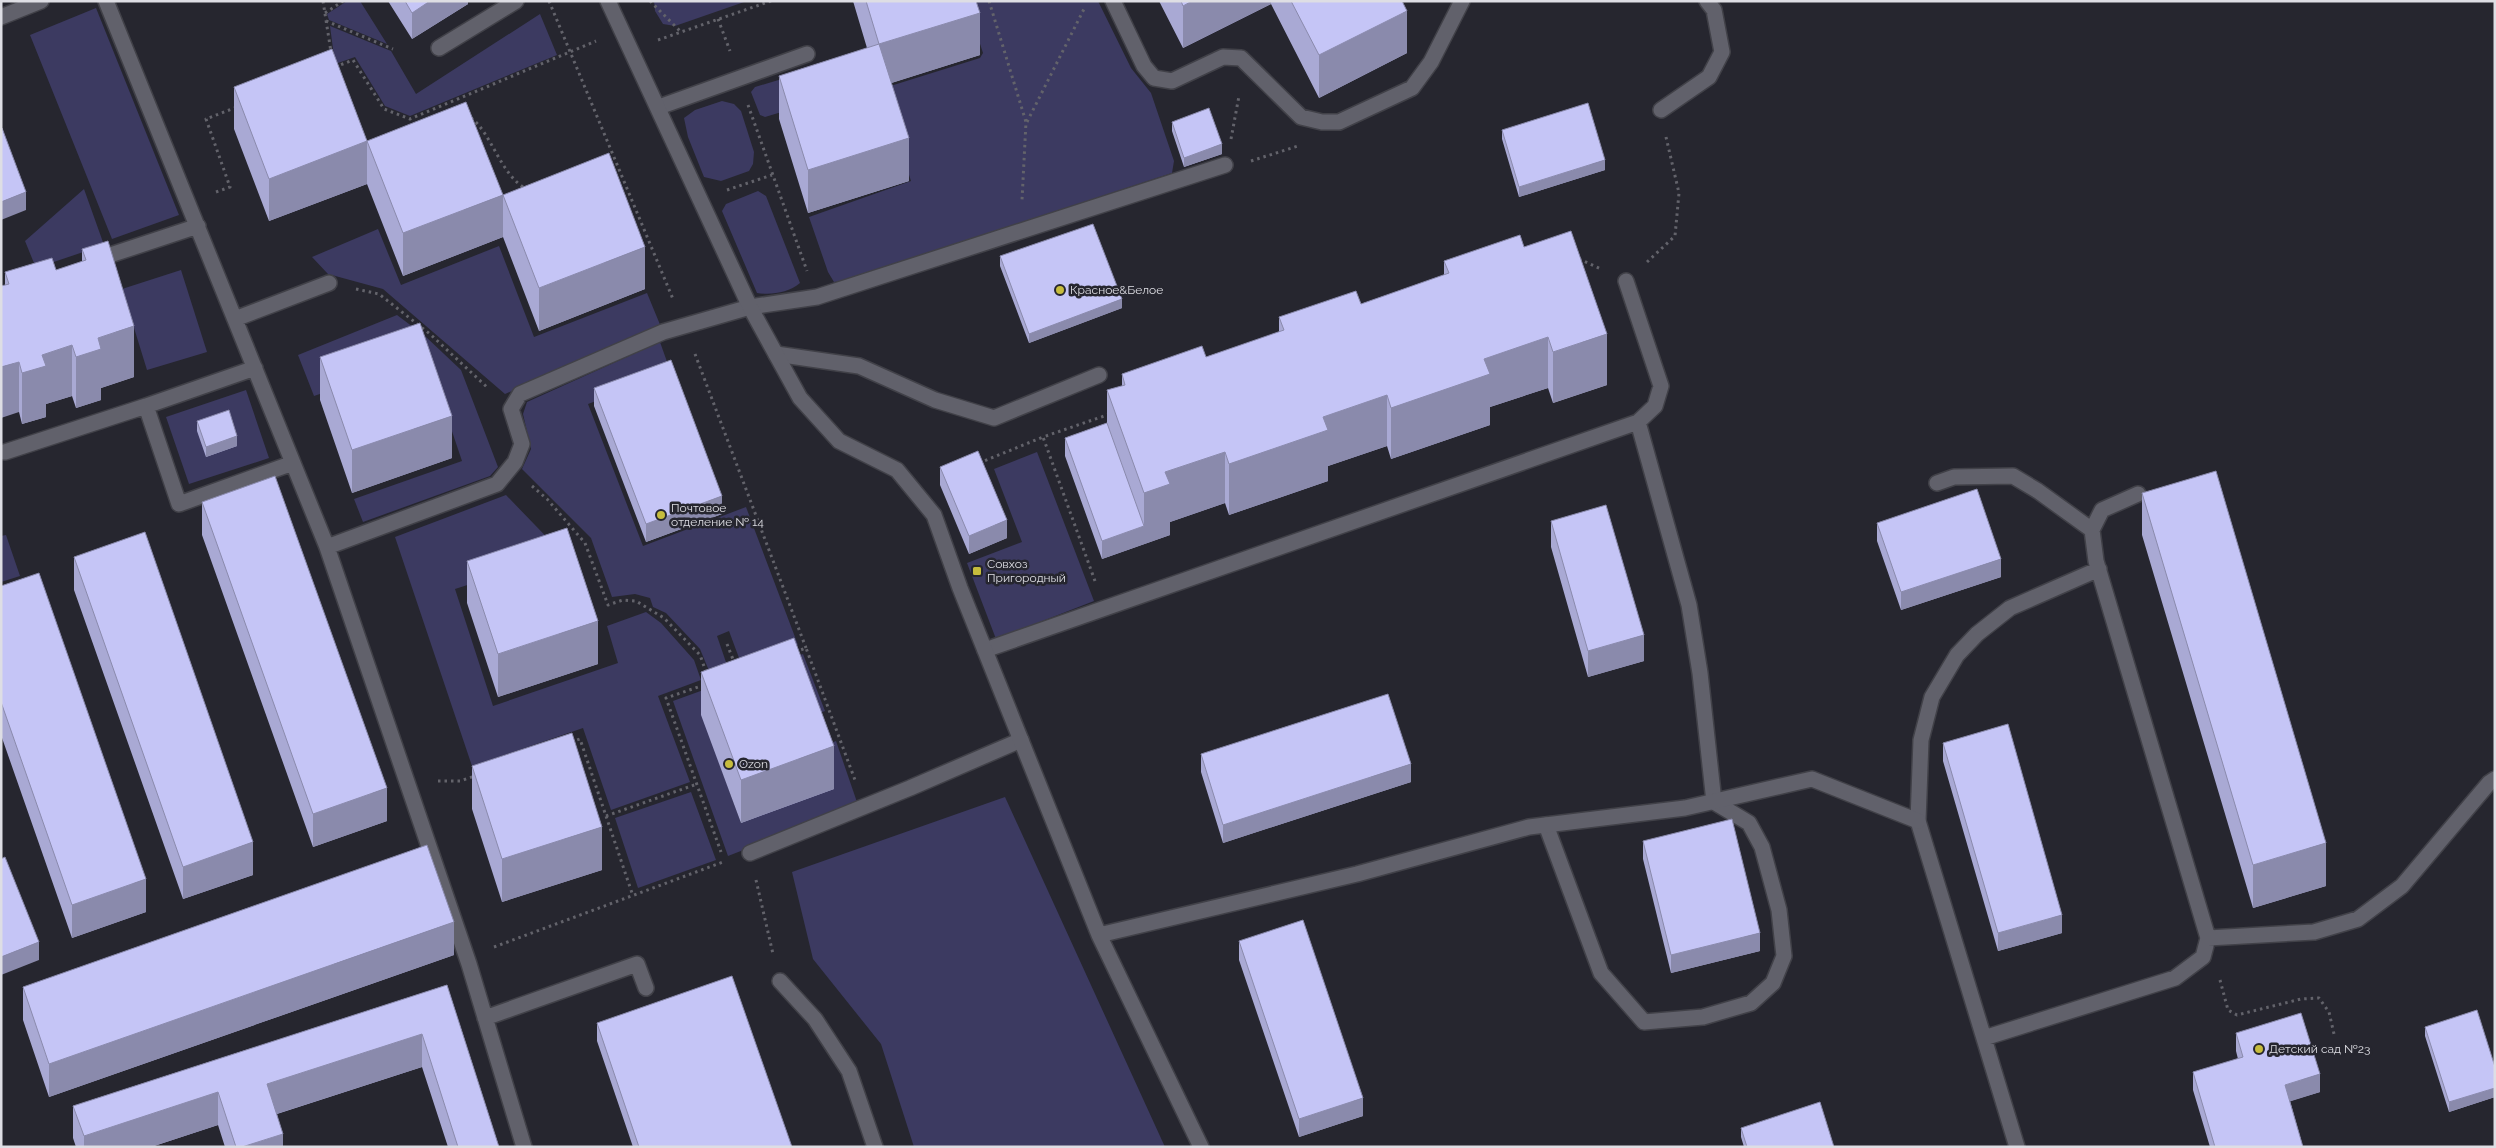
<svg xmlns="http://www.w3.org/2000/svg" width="2496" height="1148" font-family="Raleway,sans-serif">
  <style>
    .green { fill: #3c3a61 }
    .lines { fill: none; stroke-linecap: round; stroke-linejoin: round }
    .service-casing { stroke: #414148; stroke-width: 18 }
    .minor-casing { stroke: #414148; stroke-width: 18 }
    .tertiary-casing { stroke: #414148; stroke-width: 18 }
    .path { stroke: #63636b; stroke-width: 3; stroke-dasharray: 2.5 4; stroke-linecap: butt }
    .service { stroke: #61616b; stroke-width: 15 }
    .minor { stroke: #61616b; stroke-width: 15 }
    .tertiary { stroke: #61616b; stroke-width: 15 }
    .wall { fill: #a9a9d4 }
    .shaded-wall { fill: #8a8aac }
    .building { fill: #c5c5f6; stroke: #8a8aac }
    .poi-dot { fill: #c6bc3d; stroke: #26262f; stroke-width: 2 }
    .labels { text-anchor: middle; stroke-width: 5; stroke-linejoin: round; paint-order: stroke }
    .poi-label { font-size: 12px; fill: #dedee4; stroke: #26262f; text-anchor: start }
  </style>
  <rect width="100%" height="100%" fill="#26262f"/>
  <path class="green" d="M347,1H360L387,44L329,20L327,14Z
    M654,1H747L675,26L663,24L655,11Z
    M966,1H1098L1131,68L1151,93L1174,161L1172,173L843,281L834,282L828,272L809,217L911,181L882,91L884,88L980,58L983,53Z
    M96,8L179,215L112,239L30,35Z
    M540,14L557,55L410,116L385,106L355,57L335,64L330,26L391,51L416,94Z
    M861,55L871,85L765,117L760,115L751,92L755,87Z
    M722,101L734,104L741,111L754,152L753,164L749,171L721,181L704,177L688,137L684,118L695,110Z
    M84,189L104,245L36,268L25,241Z
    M758,191L766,196L800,283C788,293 772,295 757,293L722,211L726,204Z
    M378,229L401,285L499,246L534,337L647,293L661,327L505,394L383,289L328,274L312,257Z
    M181,270L207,352L147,370L122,289Z
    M397,315L425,336L461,370L498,467L490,476L363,522L354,499L462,461L427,357L314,396L298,355Z
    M660,342L671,373L588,404L643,546L746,507L798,645L742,666L729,631L717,636L729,671L712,678L700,649L666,613L653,607L650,598L635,594L612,597L591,538L522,469L531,449L523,414L527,402Z
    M246,390L269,458L189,484L166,417Z
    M1037,452L1094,601L996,639L967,563L1022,542L994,469Z
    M506,495L563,554L455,589L493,706L618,663L607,626L646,612L661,623L694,660L701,680L658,696L690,782L611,810L583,728L472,766L395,537Z
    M6,535L20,576L1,582V536Z
    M803,654L825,711L808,717L702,715L741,823L819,748L836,741L858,805L728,856L673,701Z
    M691,792L716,860L638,888L615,818Z
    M1005,797L1165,1147H914L881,1044L813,959L792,872Z"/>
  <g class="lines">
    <g class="service-casing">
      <path id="service" d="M106,1L327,547L469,964L524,1147
        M1113,1L1144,66L1154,78L1172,81L1223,57L1241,58L1301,117L1322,122H1339L1412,88L1431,62L1462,1
        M439,48L516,1
        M659,107L807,54
        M1661,110L1709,77L1722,52L1714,10L1707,1
        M95,260L198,226
        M235,319L329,283
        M776,354L859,366L935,400L994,418L1099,375
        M255,368L146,406L179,504L293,463
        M5,452L146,406
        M1937,483L1954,477L2013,476L2038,491L2092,530
        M327,547L497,484L515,462L522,444L511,409L520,394L663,332L750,307L817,297L1225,165
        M985,650L1638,422L1655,406L1661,386L1626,281
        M1546,825L1601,973L1644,1022L1703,1017L1751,1003L1773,983L1784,956L1779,910L1762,847L1749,823L1714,802L1700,673L1689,605L1638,422
        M750,853L910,788L1021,740
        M2208,938L2314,932L2358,919L2402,886L2489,783L2495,779
        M780,981L815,1019L849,1071L875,1147
        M485,1018L637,964L646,988
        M1984,1038L2175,978L2203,957L2208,938L2096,561L2092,530L2102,510L2138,494
        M2017,1147L1918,821L1921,740L1932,697L1957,655L1977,634L2010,608L2099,569"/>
    </g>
    <g class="minor-casing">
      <path id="minor" d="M608,1L750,307L800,398L839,441L897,470L934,515L960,588L1099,935L1201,1147
        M1099,935L1357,874L1529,827L1685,808L1812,779L1918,821"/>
    </g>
    <g class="tertiary-casing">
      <path id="tertiary" d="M1,17L41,1"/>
    </g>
    <path class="path" d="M323,1L331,52
      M549,1L673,299
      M650,1L681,32
      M989,1L1026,122L1022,200
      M325,13L343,1
      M718,19L730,51
      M326,21L393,49
      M658,40L771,1
      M335,67L353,60L384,109L410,119L596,41
      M748,105L807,271
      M471,118C491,132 500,174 526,189
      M1027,122L1085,7
      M1231,139L1239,96
      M1251,161L1298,146
      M727,190L772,175
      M216,192L230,187L206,119L237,107
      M1579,259L1601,269
      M1647,262L1675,236L1679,193L1666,137
      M356,289L379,294L430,334L489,389
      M695,354L806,648
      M979,463L1043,437
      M532,486L547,499L585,543L608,605L623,600L636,601L664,618L700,655L706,672
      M1095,581L1043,437L1110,414
      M727,644L734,662
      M795,652L806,648L855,780
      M704,685L666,698L721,852
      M571,742L580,739L633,896
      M438,781H460L475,776
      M606,816L697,784
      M756,880L773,954
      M494,947L723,862
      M2220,980L2228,1010L2237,1015L2301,999L2319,998L2329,1012L2334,1034"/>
    <use href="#service" class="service"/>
    <use href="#minor" class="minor"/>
    <use href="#tertiary" class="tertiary"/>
  </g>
  <path class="wall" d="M388,1H468V4L412,39Z
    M853,1H976L980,55L891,83L909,181L808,213L779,119V76L867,48Z
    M1159,1H1271V4L1183,48Z
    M1271,1H1402L1407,53L1319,98L1271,4Z
    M234,87L367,141L503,237L403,276L367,184L269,221L234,129Z
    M1172,122L1222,154L1184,167L1172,131Z
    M1502,130L1605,170L1519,197L1502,139Z
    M503,195L645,289L539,331L503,237Z
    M1524,247L1607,385L1553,403L1548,388L1490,407V425L1391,459L1387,446L1328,466V481L1229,515L1225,503L1170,522V535L1102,559L1065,456V438L1107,423V390L1122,386V374L1206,357L1279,332V317L1361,304L1444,275V261Z
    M82,249L134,377L101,388V400L76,408L72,396L46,404V417L22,424L19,412L5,285V272L56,270L82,262Z
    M1000,256L1122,308L1029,343L1000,266Z
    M320,357L452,458L352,493L320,400Z
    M594,388L722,514L646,542L594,406Z
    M197,421L237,446L206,457L197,431Z
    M940,467L1007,538L969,554L940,485Z
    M2142,493L2326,886L2253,908L2142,535Z
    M202,502L387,821L313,847L202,535Z
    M1551,521L1644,661L1588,677L1551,547Z
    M1877,523L2001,577L1901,610L1877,541Z
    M74,557L253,875L183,899L74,590Z
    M467,561L598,664L498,697L467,603Z
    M1,586L146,912L72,938L1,735Z
    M701,672L834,789L741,823L701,715Z
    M1943,743L2062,933L1998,951L1943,761Z
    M1201,754L1411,782L1223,843L1201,772Z
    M472,766L602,870L502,902L472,809Z
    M1643,841L1760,951L1671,973L1643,859Z
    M1239,941L1363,1116L1299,1137L1239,960Z
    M454,955L49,1097L23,1020V987Z
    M447,985L499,1147H448L422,1067L277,1114L283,1147H225L218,1125L151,1147H76L73,1138V1106Z
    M597,1023L792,1147H633L597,1041Z
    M2425,1027L2495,1067V1097L2449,1112L2425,1036Z
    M2236,1033L2320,1092L2290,1101L2303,1147H2210L2193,1090V1072L2238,1059L2236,1051Z
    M1741,1128L1834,1147H1744L1741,1137Z"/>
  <path class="shaded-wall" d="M430,1H468V4L412,39V13Z
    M1192,1H1271V4L1183,48V6Z
    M1407,11V53L1319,98V55Z
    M980,13V55L879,87V44Z
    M909,138V181L808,213V170Z
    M367,141V184L269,221V179Z
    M1222,144V154L1184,167V158Z
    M1605,160V170L1519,197V187Z
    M26,192V210L1,220V202Z
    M503,195V237L403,276V233Z
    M645,247V289L539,331V288Z
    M1122,299V308L1029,343V334Z
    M134,326V377L101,388V400L76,408V357L98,338Z
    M1607,334V385L1553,403V352Z
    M1548,337V388L1490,407V425L1391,459V408L1484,359Z
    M72,345V396L46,404V417L22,424V373L42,355Z
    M19,362V412L1,418V367Z
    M1387,395V446L1328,466V481L1229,515V464L1323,417Z
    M452,416V458L352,493V450Z
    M237,436V446L206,457V447Z
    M1225,452V503L1170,522V535L1102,559V541L1144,526V493L1165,472Z
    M722,496V514L646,542V524Z
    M1007,520V538L969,554V536Z
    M2001,559V577L1901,610V592Z
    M598,621V664L498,697V654Z
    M1644,635V661L1588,677V651Z
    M834,746V789L741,823V780Z
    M1411,764V782L1223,843V825Z
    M387,788V821L313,847V814Z
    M602,827V870L502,902V859Z
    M253,842V875L183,899V867Z
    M2326,843V886L2253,908V865Z
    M146,879V912L72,938V905Z
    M2062,915V933L1998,951V933Z
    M454,922V955L49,1097V1064Z
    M1760,933V951L1671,973V955Z
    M39,942V960L1,975V957Z
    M422,1034V1067L267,1117V1084Z
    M2320,1074V1092L2285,1103V1085Z
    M2495,1088V1097L2449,1112V1102Z
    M218,1092V1125L151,1147H84V1136Z
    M1363,1098V1116L1299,1137V1119Z
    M283,1134V1147H242Z"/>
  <path class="building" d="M405,1H430L412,13Z
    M866,1H976L980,13L879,44Z
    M1181,1H1192L1183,6Z
    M1291,1H1402L1407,11L1319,55Z
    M879,44L909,138L808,170L779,76Z
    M332,49L367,141L269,179L234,87Z
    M466,102L503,195L403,233L367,141Z
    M1588,103L1605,160L1519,187L1502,130Z
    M1209,108L1222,144L1184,158L1172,122Z
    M1,128H2L26,192L1,202Z
    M609,153L645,247L539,288L503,195Z
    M1093,224L1122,299L1029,334L1000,256Z
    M1571,231L1607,334L1553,352L1548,337L1484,359L1490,374L1391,408L1387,395L1323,417L1328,430L1229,464L1225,452L1165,472L1170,484L1144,493L1107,390L1125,385L1122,374L1202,346L1206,357L1284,330L1279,317L1356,291L1361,304L1449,273L1444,261L1520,235L1524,247Z
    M108,241L134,326L98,338L101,349L76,357L72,345L42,355L46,366L22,373L19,362L1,367V286L9,284L5,272L52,258L56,270L86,260L82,249Z
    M420,323L452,416L352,450L320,357Z
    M671,360L722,496L646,524L594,388Z
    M229,410L237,436L206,447L197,421Z
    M1107,423L1144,526L1102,541L1065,438Z
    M978,451L1007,520L969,536L940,467Z
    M2216,471L2326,843L2253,865L2142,493Z
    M275,476L387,788L313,814L202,502Z
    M1977,489L2001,559L1901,592L1877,523Z
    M1606,505L1644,635L1588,651L1551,521Z
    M567,528L598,621L498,654L467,561Z
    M145,532L253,842L183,867L74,557Z
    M39,573L146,879L72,905L1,702V586Z
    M794,638L834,746L741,780L701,672Z
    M1388,694L1411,764L1223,825L1201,754Z
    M2008,724L2062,915L1998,933L1943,743Z
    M572,733L602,827L502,859L472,766Z
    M1732,819L1760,933L1671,955L1643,841Z
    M427,845L454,922L49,1064L23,987Z
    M5,857L39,942L1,957V859Z
    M1303,920L1363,1098L1299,1119L1239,941Z
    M732,976L792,1147H639L597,1023Z
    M447,985L499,1147H458L422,1034L267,1084L283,1134L242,1147H236L218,1092L84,1136L73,1106Z
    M2477,1010L2495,1067V1088L2449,1102L2425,1027Z
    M2301,1013L2320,1074L2285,1085L2303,1147H2215L2193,1072L2243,1057L2236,1033Z
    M1820,1102L1834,1147H1747L1741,1128Z"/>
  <g class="poi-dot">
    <circle cx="1060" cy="290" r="5"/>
    <circle cx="661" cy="515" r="5"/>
    <rect x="972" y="566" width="10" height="10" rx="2.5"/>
    <circle cx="729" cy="764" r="5"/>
    <circle cx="2259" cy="1049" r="5"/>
  </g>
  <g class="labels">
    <g class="poi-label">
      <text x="1070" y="294">Красное&amp;Белое</text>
      <text x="671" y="512">Почтовое<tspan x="671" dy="14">отделение № 14</tspan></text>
      <text x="987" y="568">Совхоз<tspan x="987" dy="14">Пригородный</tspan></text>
      <text x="739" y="768">Ozon</text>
      <text x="2269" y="1053">Детский сад №23</text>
    </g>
  </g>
  <rect width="2496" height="1148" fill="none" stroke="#dedee4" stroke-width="5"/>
</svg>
